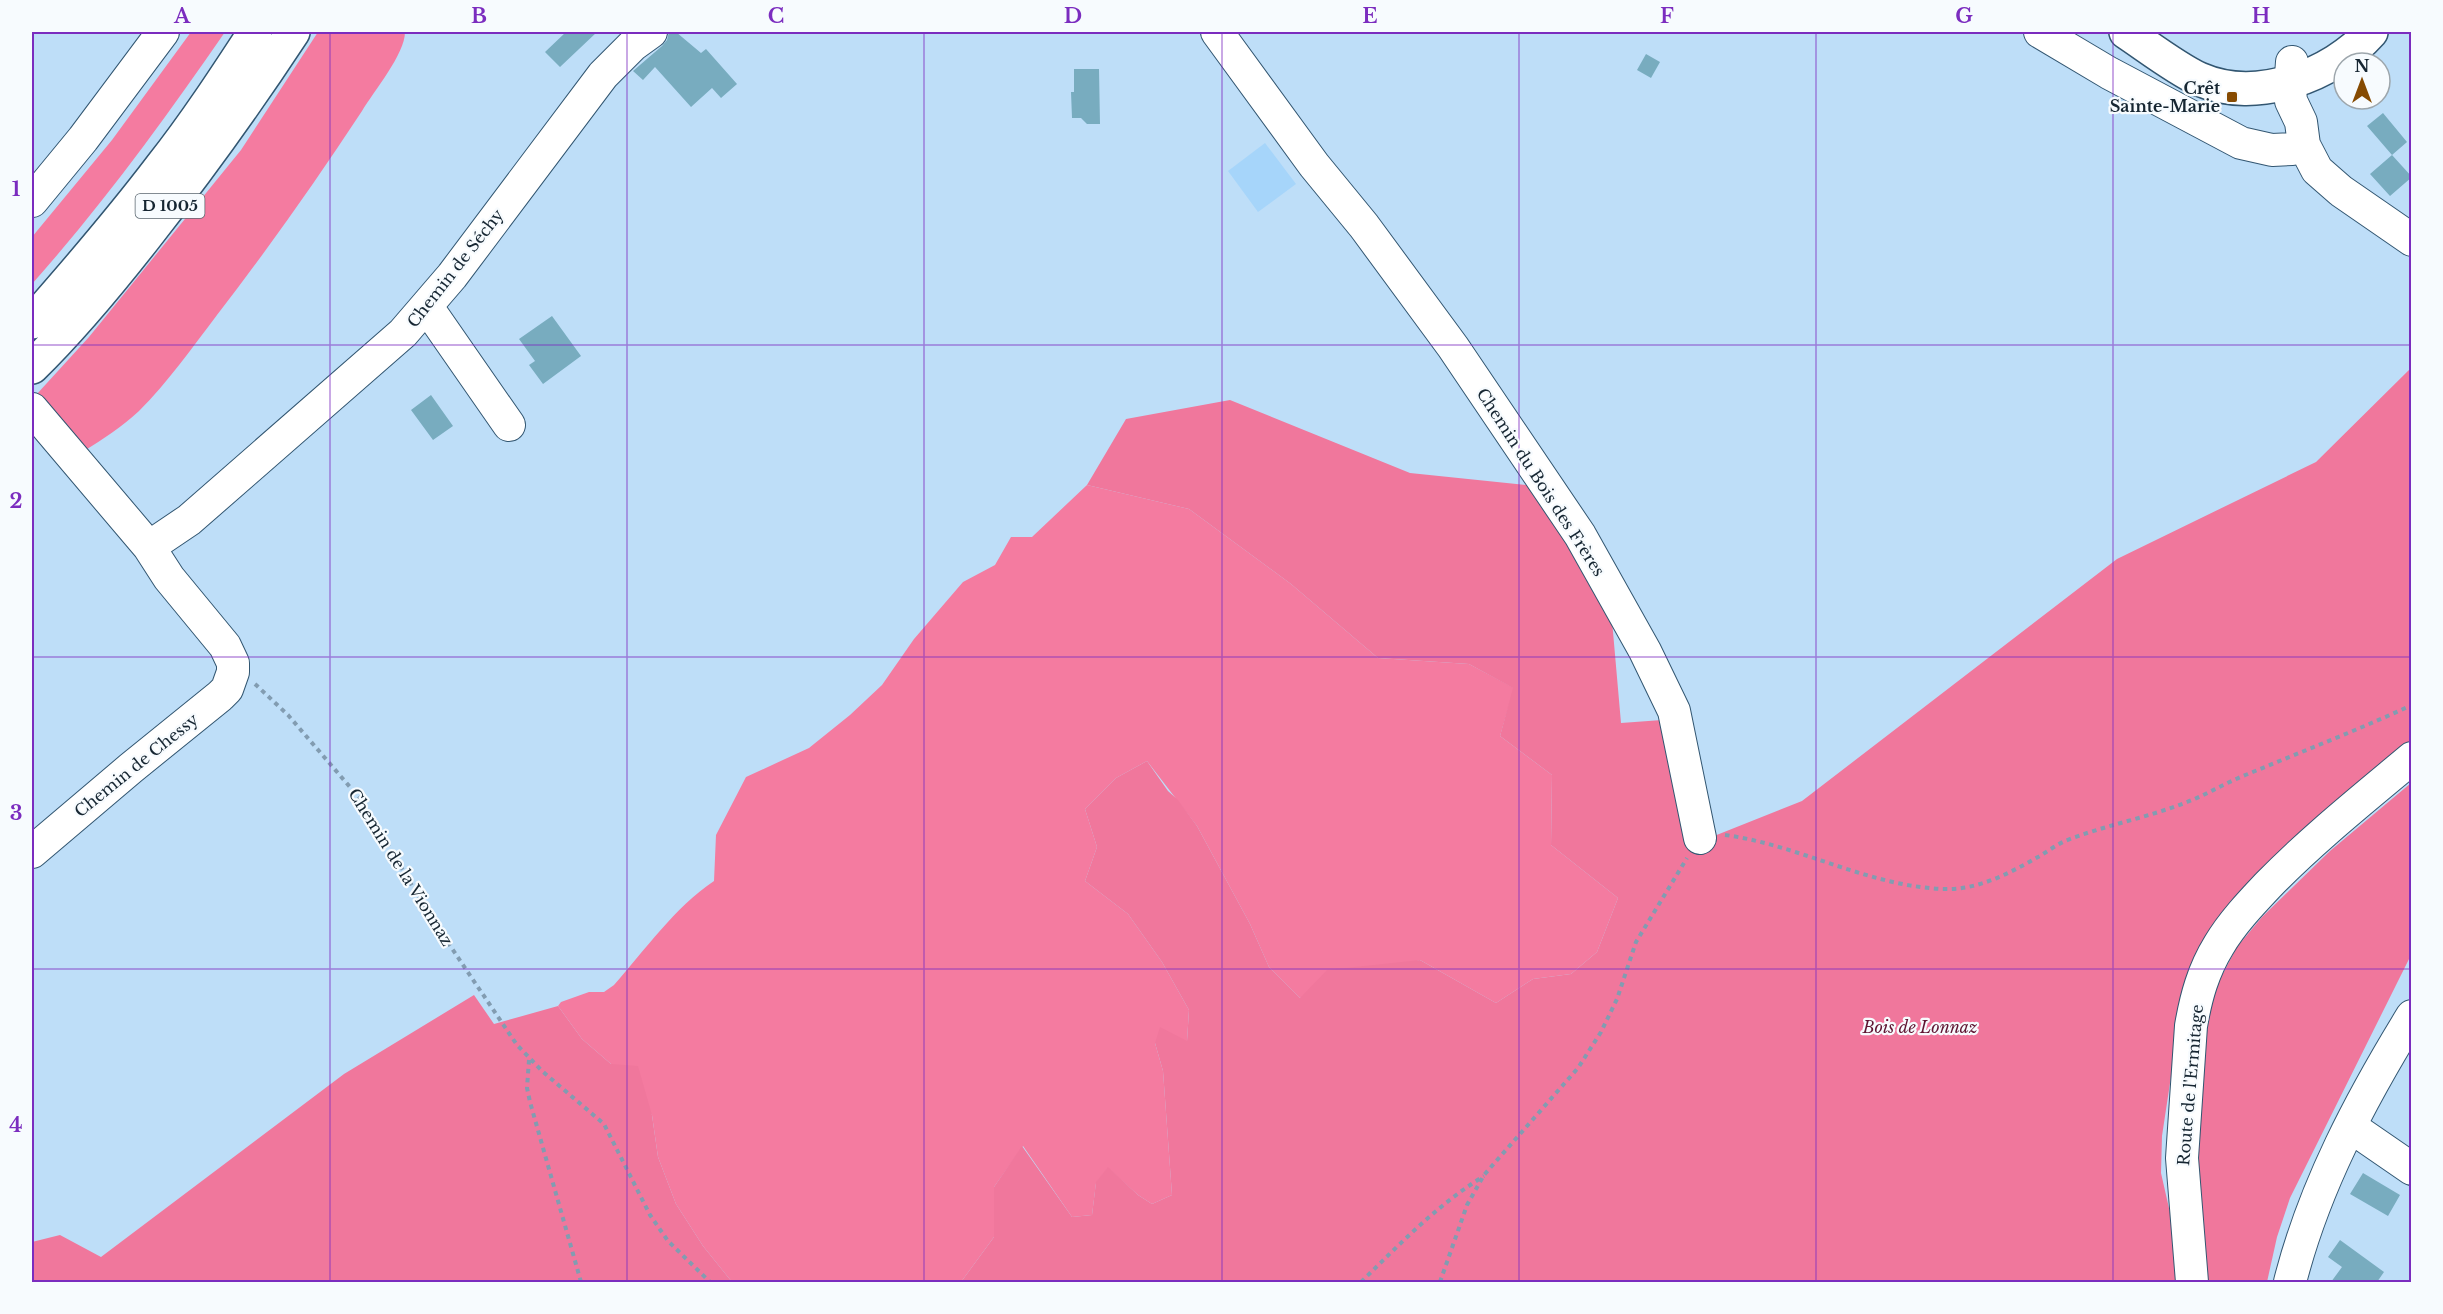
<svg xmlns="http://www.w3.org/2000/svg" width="2443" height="1314" font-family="'Libre Baskerville',serif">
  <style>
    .built { fill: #a6d5fa }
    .green { fill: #f47ba0 }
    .forest { fill: #f0779c }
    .building { fill: #78acbf }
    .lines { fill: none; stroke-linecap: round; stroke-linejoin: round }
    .minor-casing { stroke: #325671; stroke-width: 34 }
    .major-casing { stroke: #325671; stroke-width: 36 }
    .highway-casing { stroke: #325671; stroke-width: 36 }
    .path { stroke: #829cb1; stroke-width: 4; stroke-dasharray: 4.5 4.5; stroke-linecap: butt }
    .minor { stroke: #fff; stroke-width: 32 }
    .major { stroke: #fff; stroke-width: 33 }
    .highway { stroke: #fff; stroke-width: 33 }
    .grid { fill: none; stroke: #7b2cbf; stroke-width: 1.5; stroke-opacity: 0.55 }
    .poi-dot { fill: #864b02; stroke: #f7fbfe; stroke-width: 2 }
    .labels { text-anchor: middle; stroke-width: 4.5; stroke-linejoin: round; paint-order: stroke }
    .shield { fill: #f7fbfe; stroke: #5a666f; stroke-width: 1.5 }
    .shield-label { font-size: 15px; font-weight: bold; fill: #162632 }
    .poi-label { font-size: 16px; font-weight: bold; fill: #162632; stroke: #f7fbfe; text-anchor: end }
    .street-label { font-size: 16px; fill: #162632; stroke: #f7fbfe }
    .park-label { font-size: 16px; font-style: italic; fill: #601532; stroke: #f7fbfe }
    .neatline { fill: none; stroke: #7b2cbf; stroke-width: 2 }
    .grid-label { font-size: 20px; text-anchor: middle; font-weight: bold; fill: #7b2cbf }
  </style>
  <rect width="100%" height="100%" fill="#bedef8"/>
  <path class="built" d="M1265,143L1296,184L1258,212L1228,171Z"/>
  <path class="green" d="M191,32H225C165,119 103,204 32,284V237L112,140Z
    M318,32H405C405,54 374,91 362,111C316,181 268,249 217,315C192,348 168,382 139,411C122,427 103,439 84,451L36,395L89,337L241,150Z
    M1087,485L1189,509L1291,584L1378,658L1469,664L1514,688L1500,736L1552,775L1551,845L1618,898L1597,952L1571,974L1533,979L1496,1003L1420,960L1300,998L1269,967L1250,924L1197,826L1147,761L1116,778L1085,809L1097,847L1085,881L1128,914L1162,962L1189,1010L1187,1041L1155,1043L1163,1071L1172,1195L1152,1204L1138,1195L1108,1168L1096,1183L1092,1215L1072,1217L1023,1146L994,1187V1237L961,1282H732L703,1246L676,1204L658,1157L652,1115L611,1064L582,1039L558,1006L561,1002L589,992H604L614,985C646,949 674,908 714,881L716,835L746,777L809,748L850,715L882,685L914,639L963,582L995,565L1011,537H1032Z"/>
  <path class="forest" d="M2411,368V741L2309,828L2238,898L2197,952L2182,1004L2162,1136L2161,1173L2171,1217L2176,1267L2175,1282H961L994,1237V1187L1022,1146L1072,1217L1092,1215L1096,1182L1108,1167L1138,1195L1152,1204L1172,1195L1163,1071L1155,1043L1160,1027L1187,1041L1189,1010L1162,962L1128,914L1085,881L1097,847L1085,809L1116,778L1147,761L1168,791L1178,800L1197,826L1250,924L1269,967L1300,998L1327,970L1420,960L1496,1003L1533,979L1571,974L1597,952L1618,898L1551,845L1552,775L1500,736L1513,688L1469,664L1378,658L1291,584L1189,509L1087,485L1126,419L1230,400L1410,473L1535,486L1611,609L1621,723L1662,720L1689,846L1802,801L2117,559L2316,462Z
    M2411,783V955L2290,1198L2277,1237L2267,1282H2205L2197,1194V1133L2208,1015L2220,979L2237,947L2262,917L2330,851Z
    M474,995L494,1024L558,1006L582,1039L611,1064L638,1066L652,1115L658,1157L676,1204L703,1246L732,1282H32V1242L60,1235L101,1257L344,1074Z"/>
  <path class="building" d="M566,32H597L560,67L545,52Z
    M669,32H676L701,53L706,49L737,84L721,98L712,88L691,107L655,67L643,80L633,71L662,46L667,40Z
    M1646,54L1660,62L1651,78L1637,70Z
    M1074,69H1099L1100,124H1087L1081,118H1072L1071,92H1074Z
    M2383,113L2407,142L2392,155L2367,126Z
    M2392,155L2412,177L2390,196L2370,174Z
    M552,316L581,356L543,384L529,365L535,361L519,339Z
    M431,395L453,426L433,440L411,410Z
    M2363,1173L2400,1195L2388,1216L2350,1194Z
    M2340,1240L2384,1272L2377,1282H2331L2342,1267L2328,1257Z"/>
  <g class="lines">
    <g class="minor-casing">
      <path id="minor" d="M1217,32L1314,165L1364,226L1453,347L1580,535L1645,651L1674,711L1700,838
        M2040,32L2109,73L2241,143L2272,150L2292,149L2304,145
        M2292,62L2290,90L2291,101L2301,122L2304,145L2317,170L2341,191L2412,240
        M32,201L83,139L163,32
        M427,307L509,425
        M32,409L149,547L169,578L225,646L233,663V672L227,689L220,696L131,768L32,852
        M149,547L189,520L403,333L452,276L603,75L633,45L651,32
        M2351,1127L2412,1169
        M2192,1282L2182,1158L2191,1026C2196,997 2203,971 2219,945C2232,923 2251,903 2268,885C2313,839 2363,799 2412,758
        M2290,1282C2314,1187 2361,1099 2412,1016"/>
    </g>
    <g class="major-casing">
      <path id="major" d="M2126,32C2147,46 2177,69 2199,79C2256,104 2332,76 2371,32"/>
    </g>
    <g class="highway-casing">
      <path id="highway" d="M32,322C76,272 120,221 161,167C195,124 225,78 255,32
        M32,367C73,327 110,282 146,236C198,170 247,102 293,32"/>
    </g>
    <path class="path" d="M255,684L288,715L362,801L430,916L517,1045L542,1071L604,1124L650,1215L668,1241L710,1282
      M1725,835C1800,845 1869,887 1945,889C1978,890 2010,873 2038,857C2047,852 2056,845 2065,841C2105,825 2147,818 2187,802C2208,794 2227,782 2248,774C2303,751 2358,730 2412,705
      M529,1060L527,1088L530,1102L581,1282
      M1361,1282C1400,1244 1437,1205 1484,1176
      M1440,1282L1467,1205L1484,1175L1578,1068L1601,1032L1617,999L1636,942L1687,858"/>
    <use href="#minor" class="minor"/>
    <use href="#major" class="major"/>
    <use href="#highway" class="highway"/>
  </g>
  <path class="grid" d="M330,32V1282M627,32V1282M924,32V1282M1222,32V1282M1519,32V1282M1816,32V1282M2113,32V1282M32,345H2412M32,657H2412M32,969H2412"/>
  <rect class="poi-dot" x="2226" y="91" width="12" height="12" rx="3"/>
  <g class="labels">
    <rect class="shield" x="135.5" y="194" width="69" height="24" rx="4.5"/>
    <g class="shield-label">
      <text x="170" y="211">D 1005</text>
    </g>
    <g class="poi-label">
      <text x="2220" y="94">Crêt<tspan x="2220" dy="18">Sainte-Marie</tspan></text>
    </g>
    <g class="street-label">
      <text transform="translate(455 268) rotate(-52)" y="6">Chemin de Séchy</text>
      <text transform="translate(1541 482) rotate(57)" y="6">Chemin du Bois des Frères</text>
      <text transform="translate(136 765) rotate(-39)" y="6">Chemin de Chessy</text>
      <text transform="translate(401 867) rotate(58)" y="6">Chemin de la Vionnaz</text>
      <text transform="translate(2190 1085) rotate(-85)" y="6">Route de l'Ermitage</text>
    </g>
    <g class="park-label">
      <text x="1920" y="1033">Bois de Lonnaz</text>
    </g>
  </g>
  <rect width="2443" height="1314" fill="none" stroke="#f7fbfe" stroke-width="66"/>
  <g transform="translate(2362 81)"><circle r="28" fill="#f7fbfe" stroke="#9da6ac" stroke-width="1.5"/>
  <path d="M0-4.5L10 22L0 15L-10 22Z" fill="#864b02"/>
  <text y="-9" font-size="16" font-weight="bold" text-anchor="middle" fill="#162632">N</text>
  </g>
  <rect x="33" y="33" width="2377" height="1248" class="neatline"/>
  <g class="grid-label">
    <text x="182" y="23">A</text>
    <text x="479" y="23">B</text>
    <text x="776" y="23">C</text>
    <text x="1073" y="23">D</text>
    <text x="1370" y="23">E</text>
    <text x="1667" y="23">F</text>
    <text x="1964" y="23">G</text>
    <text x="2261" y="23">H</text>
    <text x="16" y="196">1</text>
    <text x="16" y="508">2</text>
    <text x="16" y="820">3</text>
    <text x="16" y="1132">4</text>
  </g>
</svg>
